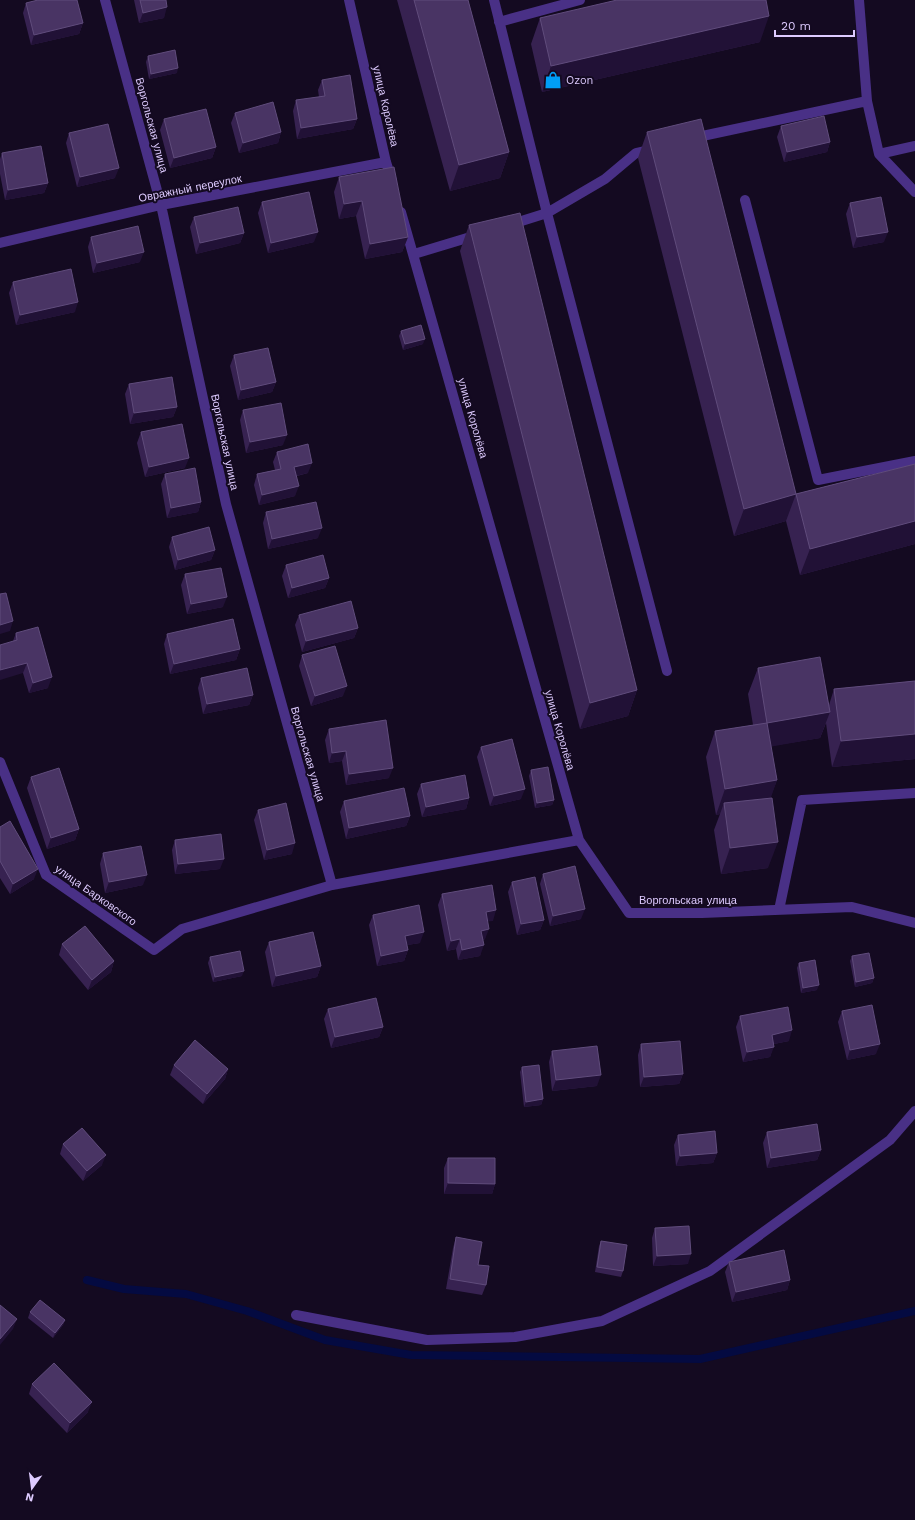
<svg xmlns="http://www.w3.org/2000/svg" width="915" height="1520" font-family="'Work Sans',sans-serif">
  <style>
    .lines { fill: none; stroke-linecap: round; stroke-linejoin: round }
    .stream { stroke: #040a41; stroke-width: 8 }
    .minor { stroke: #493086; stroke-width: 10 }
    .wall { fill: #372251 }
    .shaded-wall { fill: #211136 }
    .building { fill: #493464; stroke: #604c7c }
    .labels { text-anchor: middle; stroke-width: 4; stroke-linejoin: round; paint-order: stroke }
    .poi-label { font-size: 11px; fill: #decbff; stroke: #140a21; text-anchor: start }
    .street-label { font-size: 11px; fill: #decbff; stroke: #140a21 }
  </style>
  <rect width="100%" height="100%" fill="#140a21"/>
  <g class="lines">
    <path class="stream" d="M87,1280L124,1289L186,1294L247,1311L325,1340L411,1355L700,1359L915,1311"/>
    <path class="minor" d="M105,0L161,205L226,504L332,885
      M349,0L386,162L392,181
      M494,0L547,213L667,671
      M859,0L867,101L879,154
      M499,22L580,0
      M693,138L867,101
      M915,146L879,154L915,192
      M745,200L818,480L915,461
      M401,212L579,840L629,913H702L852,907L915,923
      M509,225L547,213L605,179L636,153L653,149
      M0,243L161,205L386,162
      M414,254L477,235
      M0,762L46,875L154,950L182,929L332,885L579,840
      M779,910L802,800L915,793
      M296,1315L427,1340L515,1337L602,1321L710,1271L890,1140L915,1111"/>
  </g>
  <path class="wall" d="M134,0H166L164,18L139,23Z
    M397,0H468L509,152L500,178L450,191Z
    M26,3L83,23L79,34L31,45L23,13Z
    M540,18L760,42L542,92L531,44Z
    M148,56L177,73L149,79L146,62Z
    M322,80L357,119L353,129L297,139L293,111L296,100L319,97L318,90Z
    M235,113L281,132L278,143L239,153L231,123Z
    M164,119L216,147L212,158L170,168L160,130Z
    M781,126L830,142L827,152L784,162L777,137Z
    M647,132L796,494L915,464V544L800,575L786,521L734,536L638,158Z
    M69,133L115,178L77,187L66,143Z
    M2,153L48,183L44,193L5,200L0,174V159Z
    M339,177L408,237L402,252L365,259L356,216L339,219L334,192Z
    M262,202L314,242L268,253L258,213Z
    M850,203L884,242L853,248L846,214Z
    M194,217L244,233L240,243L196,254L190,227Z
    M469,225L637,690L628,716L580,729L460,251Z
    M91,237L140,262L93,273L88,247Z
    M13,282L75,312L16,325L9,293Z
    M401,331L423,344L403,350L399,336Z
    M234,355L276,382L272,392L238,400L230,366Z
    M129,384L177,407L173,417L130,424L125,394Z
    M243,410L283,445L246,453L240,420Z
    M141,432L185,468L145,477L137,443Z
    M277,452L308,473L297,476L295,496L259,505L254,485L257,474L275,470L273,462Z
    M165,474L201,502L198,512L167,518L161,484Z
    M266,512L318,538L268,549L263,523Z
    M172,537L215,550L211,560L175,570L169,547Z
    M286,565L329,578L325,588L288,598L282,576Z
    M185,574L223,607L187,614L181,585Z
    M299,615L358,628L354,638L302,652L295,625Z
    M16,633L48,688L29,693L23,673L13,641Z
    M167,634L240,649L236,660L170,674L164,644Z
    M302,655L343,696L311,706L299,666Z
    M758,668L829,705L834,689L915,681V759L832,767L826,723L820,738L771,746L777,780L770,798L768,868L721,874L714,830L720,814L716,815L706,757L715,731L753,725L748,694Z
    M201,678L253,695L249,705L203,714L198,688Z
    M329,729L389,778L346,785L342,761L329,763L325,740Z
    M481,747L521,799L490,806L477,757Z
    M531,770L554,800L552,805L535,808L529,776Z
    M31,777L79,829L75,840L47,849L27,788Z
    M421,784L469,798L466,809L422,817L417,794Z
    M344,801L410,816L406,826L346,839L340,812Z
    M258,810L292,854L264,860L254,820Z
    M0,827L34,879L10,894L0,878Z
    M175,840L220,869L175,874L172,850Z
    M103,853L143,885L105,893L100,864Z
    M543,874L581,919L550,926L540,884Z
    M512,882L544,920L540,930L517,935L508,892Z
    M442,894L493,921H487L485,939L483,940L480,956L458,960L456,949L447,951L438,905Z
    M373,915L420,943L407,945L408,950L404,961L377,966L369,925Z
    M269,942L321,966L317,977L272,987L265,952Z
    M62,944L114,961L111,972L88,990L59,955Z
    M852,956L874,978L872,983L855,987L850,961Z
    M210,957L242,976L213,982L208,963Z
    M799,963L817,990L801,993L797,968Z
    M328,1009L383,1027L379,1037L331,1048L324,1019Z
    M842,1011L876,1054L847,1060L838,1022Z
    M740,1016L789,1041L774,1044L770,1057L743,1062L736,1027Z
    M641,1044L683,1074L679,1084L640,1087L638,1055Z
    M552,1051L597,1086L552,1091L549,1062Z
    M174,1065L228,1069L225,1079L203,1104L170,1075Z
    M522,1067L543,1099L541,1105L524,1107L520,1072Z
    M767,1132L821,1150L817,1160L767,1168L763,1143Z
    M678,1135L717,1153L713,1163L676,1166L674,1145Z
    M63,1144L102,1165L83,1181L60,1154Z
    M448,1158L495,1184L492,1194H444V1168Z
    M655,1228L688,1264L653,1266L652,1238Z
    M456,1237L478,1265L486,1285L482,1295L446,1289L453,1248Z
    M601,1241L623,1271L621,1277L595,1272L599,1246Z
    M729,1262L790,1280L787,1290L732,1302L725,1272Z
    M30,1312L65,1320L63,1325L53,1338L28,1318Z
    M32,1384L88,1412L67,1433L29,1394Z"/>
  <path class="shaded-wall" d="M167,7L164,18L139,23L143,13Z
    M769,16L760,42L542,92L551,66Z
    M83,23L79,34L31,45L34,35Z
    M178,68L177,73L149,79L151,74Z
    M357,119L353,129L297,139L301,128Z
    M281,132L278,143L239,153L243,143Z
    M830,142L827,152L784,162L787,152Z
    M216,147L212,158L170,168L174,158Z
    M509,152L500,178L450,191L459,165Z
    M119,168L115,178L77,187L80,177Z
    M48,183L44,193L5,200L8,190Z
    M362,201L356,216L339,219L344,204Z
    M318,232L314,242L268,253L271,243Z
    M888,232L884,242L853,248L857,237Z
    M244,233L240,243L196,254L200,243Z
    M408,237L402,252L365,259L370,244Z
    M144,252L140,262L93,273L97,263Z
    M78,302L75,312L16,325L20,315Z
    M425,339L423,344L403,350L405,344Z
    M276,382L272,392L238,400L241,390Z
    M177,407L173,417L130,424L134,413Z
    M287,435L283,445L246,453L250,442Z
    M189,458L185,468L145,477L149,467Z
    M312,463L308,473L291,477L294,467Z
    M299,486L295,496L259,505L262,495Z
    M796,494L786,521L734,536L744,509Z
    M201,502L198,512L167,518L171,508Z
    M915,521V544L800,575L810,549Z
    M322,528L318,538L268,549L272,539Z
    M215,550L211,560L175,570L178,560Z
    M329,578L325,588L288,598L292,588Z
    M227,597L223,607L187,614L191,604Z
    M13,621L10,631L0,634V625Z
    M358,628L354,638L302,652L306,641Z
    M240,649L236,660L170,674L174,664Z
    M27,663L23,673L0,680V670Z
    M52,677L48,688L29,693L33,683Z
    M347,686L343,696L311,706L315,696Z
    M637,690L628,716L580,729L590,703Z
    M253,695L249,705L203,714L207,704Z
    M830,712L820,738L758,749L767,723Z
    M915,734V759L832,767L841,741Z
    M346,751L342,761L329,763L332,753Z
    M393,768L389,778L346,785L349,774Z
    M777,780L768,806L724,803L720,814L716,815L725,789Z
    M525,789L521,799L490,806L494,796Z
    M469,798L466,809L422,817L426,807Z
    M554,800L552,805L535,808L537,803Z
    M410,816L406,826L346,839L349,828Z
    M79,829L75,840L47,849L51,838Z
    M778,842L768,868L721,874L730,848Z
    M295,843L292,854L264,860L267,850Z
    M224,859L220,869L175,874L178,864Z
    M38,869L34,879L10,894L13,884Z
    M147,875L143,885L105,893L109,882Z
    M585,909L581,919L550,926L553,916Z
    M496,910L493,921L482,922L486,912Z
    M544,920L540,930L517,935L521,924Z
    M489,929L485,939L477,941L481,931Z
    M424,932L420,943L401,946L405,936Z
    M460,939L456,949L447,951L451,941Z
    M484,945L480,956L458,960L462,950Z
    M408,950L404,961L377,966L381,956Z
    M114,961L111,972L88,990L92,980Z
    M321,966L317,977L272,987L276,976Z
    M244,971L242,976L213,982L215,977Z
    M874,978L872,983L855,987L856,982Z
    M819,985L817,990L801,993L803,988Z
    M383,1027L379,1037L331,1048L335,1037Z
    M792,1030L789,1041L768,1045L772,1035Z
    M880,1044L876,1054L847,1060L850,1050Z
    M774,1047L770,1057L743,1062L747,1052Z
    M228,1069L225,1079L203,1104L207,1094Z
    M683,1074L679,1084L640,1087L644,1077Z
    M601,1075L597,1086L552,1091L556,1080Z
    M543,1099L541,1105L524,1107L526,1102Z
    M821,1150L817,1160L767,1168L771,1158Z
    M717,1153L713,1163L676,1166L680,1156Z
    M106,1155L102,1165L83,1181L87,1171Z
    M448,1183L495,1184L492,1194H444Z
    M691,1254L688,1264L653,1266L657,1256Z
    M790,1280L787,1290L732,1302L736,1292Z
    M17,1319L13,1329L0,1345V1339Z
    M65,1320L63,1325L53,1338L55,1333Z
    M92,1402L88,1412L67,1433L70,1423Z"/>
  <path class="building" d="M38,0H77L83,23L34,35L26,3Z
    M140,0H166L167,7L143,13Z
    M414,0H468L509,152L459,165Z
    M617,0H766L769,16L551,66L540,18Z
    M175,50L178,68L151,74L148,56Z
    M350,75L357,119L301,128L296,100L325,96L322,80Z
    M273,102L281,132L243,143L235,113Z
    M206,109L216,147L174,158L164,119Z
    M824,116L830,142L787,152L781,126Z
    M701,119L796,494L744,509L647,132Z
    M108,124L119,168L80,177L69,133Z
    M41,146L48,183L8,190L2,153Z
    M394,167L408,237L370,244L362,201L344,204L339,177Z
    M309,192L318,232L271,243L262,202Z
    M881,197L888,232L857,237L850,203Z
    M238,207L244,233L200,243L194,217Z
    M520,213L637,690L590,703L469,225Z
    M138,226L144,252L97,263L91,237Z
    M71,269L78,302L20,315L13,282Z
    M421,325L425,339L405,344L401,331Z
    M268,348L276,382L241,390L234,355Z
    M172,377L177,407L134,413L129,384Z
    M281,403L287,435L250,442L243,410Z
    M182,424L189,458L149,467L141,432Z
    M308,444L312,463L294,467L299,486L262,495L257,474L281,469L277,452Z
    M915,464V521L810,549L796,494Z
    M195,468L201,502L171,508L165,474Z
    M316,502L322,528L272,539L266,512Z
    M209,527L215,550L178,560L172,537Z
    M323,555L329,578L292,588L286,565Z
    M221,568L227,597L191,604L185,574Z
    M6,593L13,621L0,625V594Z
    M351,601L358,628L306,641L299,615Z
    M233,619L240,649L174,664L167,634Z
    M38,627L52,677L33,683L27,663L0,670V645L17,640L16,633Z
    M335,646L347,686L315,696L302,655Z
    M820,657L830,712L767,723L777,780L725,789L715,731L767,723L758,668Z
    M247,668L253,695L207,704L201,678Z
    M915,681V734L841,741L834,689Z
    M386,720L393,768L349,774L346,751L332,753L329,729Z
    M512,739L525,789L494,796L481,747Z
    M548,767L554,800L537,803L531,770Z
    M59,768L79,829L51,838L31,777Z
    M465,775L469,798L426,807L421,784Z
    M404,788L410,816L349,828L344,801Z
    M772,798L778,842L730,848L724,803Z
    M286,803L295,843L267,850L258,810Z
    M10,821L38,869L13,884L0,861V827Z
    M221,834L224,859L178,864L175,840Z
    M141,846L147,875L109,882L103,853Z
    M575,866L585,909L553,916L543,874Z
    M535,877L544,920L521,924L512,882Z
    M492,885L496,910L486,912L489,929L481,931L484,945L462,950L460,939L451,941L442,894Z
    M419,905L424,932L405,936L408,950L381,956L373,915Z
    M85,926L114,961L92,980L62,944Z
    M313,932L321,966L276,976L269,942Z
    M240,951L244,971L215,977L210,957Z
    M869,953L874,978L856,982L852,956Z
    M815,960L819,985L803,988L799,963Z
    M376,998L383,1027L335,1037L328,1009Z
    M872,1005L880,1044L850,1050L842,1011Z
    M788,1007L792,1030L772,1035L774,1047L747,1052L740,1016Z
    M195,1040L228,1069L207,1094L174,1065Z
    M680,1041L683,1074L644,1077L641,1044Z
    M597,1046L601,1075L556,1080L552,1051Z
    M539,1065L543,1099L526,1102L522,1067Z
    M817,1124L821,1150L771,1158L767,1132Z
    M82,1128L106,1155L87,1171L63,1144Z
    M715,1131L717,1153L680,1156L678,1135Z
    M448,1158H495V1184L448,1183Z
    M689,1226L691,1254L657,1256L655,1228Z
    M456,1237L482,1242L478,1265L489,1266L486,1285L450,1279Z
    M601,1241L627,1245L623,1271L597,1267Z
    M784,1250L790,1280L736,1292L729,1262Z
    M40,1300L65,1320L55,1333L30,1312Z
    M0,1305L17,1319L0,1339Z
    M54,1363L92,1402L70,1423L32,1384Z"/>
  <defs>
    <g id="shop-bare" transform="scale(1.38)"><path d="M-5-2.5h2.3a2.7 3.5 0 0 1 5.4 0H5L5.5 6h-11ZM-1.5-2.5h3a1.5 2.3 0 0 0-3 0Z" fill="#009ef6" stroke="#140a21" stroke-width="2.5" paint-order="stroke"/></g>
  </defs>
  <g fill-rule="evenodd">
    <use href="#shop-bare" x="553" y="80"/>
  </g>
  <g class="labels">
    <g class="poi-label">
      <text x="566" y="84">Ozon</text>
    </g>
    <g class="street-label">
      <text transform="translate(386 106) rotate(77)" y="4">улица Королёва</text>
      <text transform="translate(152 125) rotate(75)" y="4">Воргольская улица</text>
      <text transform="translate(190 188) rotate(-11)" y="4">Овражный переулок</text>
      <text transform="translate(473 418) rotate(74)" y="4">улица Королёва</text>
      <text transform="translate(225 442) rotate(78)" y="4">Воргольская улица</text>
      <text transform="translate(560 730) rotate(74)" y="4">улица Королёва</text>
      <text transform="translate(308 754) rotate(74)" y="4">Воргольская улица</text>
      <text transform="translate(96 895) rotate(35)" y="4">улица Барковского</text>
      <text x="688" y="904">Воргольская улица</text>
    </g>
  </g>
  <g transform="translate(32 1488) rotate(194)" stroke="#140a21" stroke-width="3" paint-order="stroke">
  <path d="M0-3L7 15L0 10L-7 15Z" fill="#decbff"/>
  <text y="-6" font-size="11" font-weight="bold" text-anchor="middle" fill="#decbff">N</text>
  </g>
  <path d="M775 30v6h79v-6" fill="none" stroke="#decbff" stroke-width="2"/>
  <text x="781" y="30" font-size="12" fill="#decbff" stroke="#140a21" stroke-width="3" paint-order="stroke">20 m</text>
</svg>
